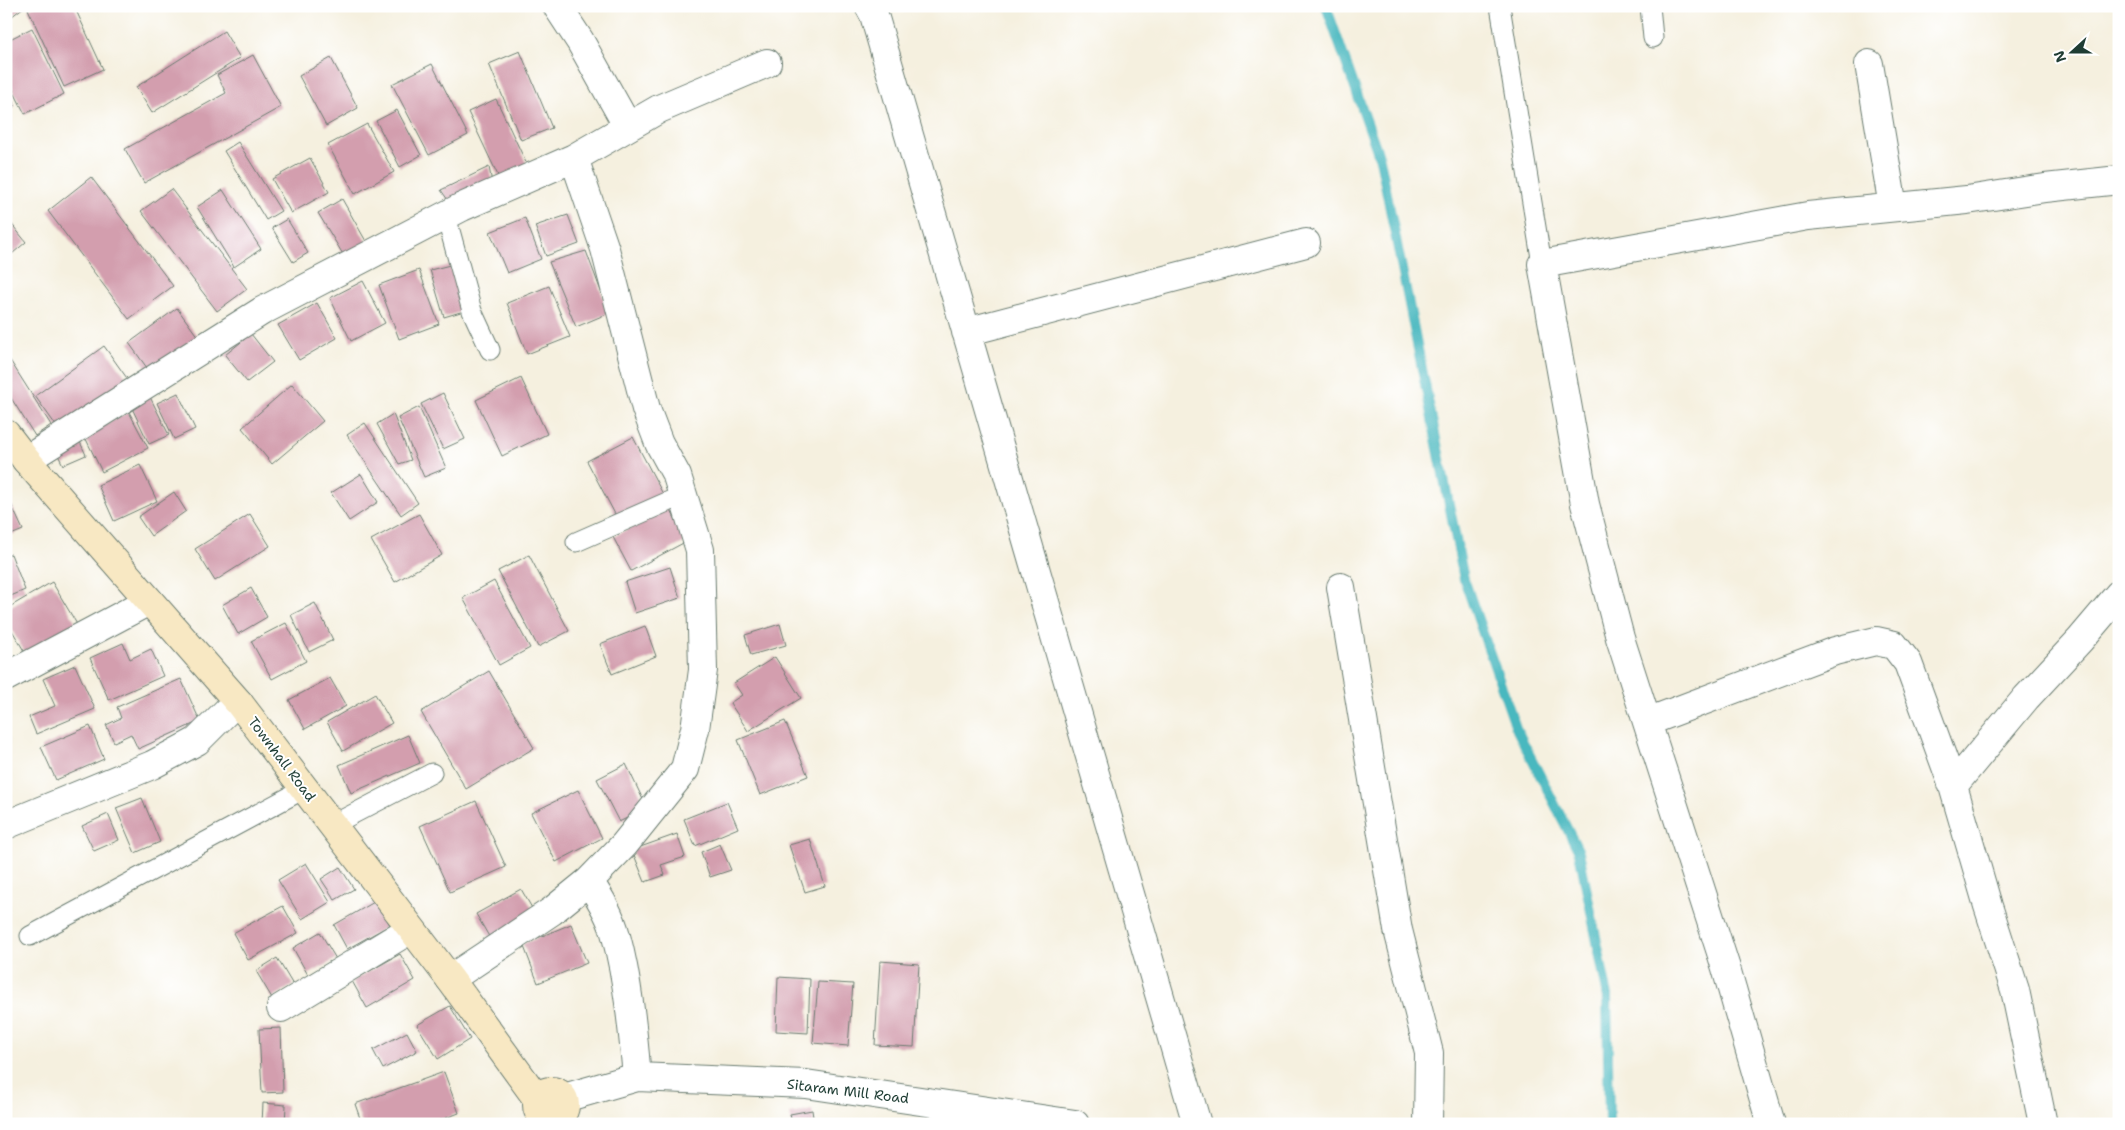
<svg xmlns="http://www.w3.org/2000/svg" width="2125" height="1130" font-family="'Shantell Sans',sans-serif">
  <style>
    .lines { fill: none; stroke-linecap: round; stroke-linejoin: round }
    .stream { stroke: #49b8bf; stroke-width: 10 }
    .building { fill: #d39eae }
    .service-casing { stroke: #6a7c70; stroke-width: 21 }
    .minor-casing { stroke: #6a7c70; stroke-width: 30 }
    .tertiary-casing { stroke: #6a7c70; stroke-width: 30 }
    .secondary-casing { stroke: #6a7c70; stroke-width: 30 }
    .service { stroke: #fff; stroke-width: 19 }
    .minor { stroke: #fff; stroke-width: 28 }
    .tertiary { stroke: #fff; stroke-width: 28 }
    .secondary { stroke: #f8e8c3; stroke-width: 28 }
    .labels { text-anchor: middle; stroke-width: 4; stroke-linejoin: round; paint-order: stroke }
    .street-label { font-size: 14px; fill: #1f3d34; stroke: #fff }
  </style>
  <rect width="100%" height="100%" fill="#fff"/>
  <filter id="ink" filterUnits="userSpaceOnUse"><feTurbulence type="fractalNoise" baseFrequency=".02" numOctaves="2"/><feDisplacementMap in="SourceGraphic" scale="10" xChannelSelector="R" yChannelSelector="G"/><feConvolveMatrix kernelMatrix="1 2 1 2 8 2 1 2 1" color-interpolation-filters="sRGB"/></filter>
  <filter id="wash" filterUnits="userSpaceOnUse"><feTurbulence type="fractalNoise" baseFrequency=".0096" numOctaves="4" result="noise"/><feDisplacementMap in="SourceGraphic" scale="20" xChannelSelector="R" yChannelSelector="G"/><feGaussianBlur stdDeviation="1.12" result="paint"/><feColorMatrix in="noise" values="0 0 0 0 0 0 0 0 0 0 0 0 0 0 0 0 0 1.4 0 .05"/><feComposite in="paint" operator="in"/></filter>
  <g filter="url(#wash)">
    <rect width="100%" height="100%" fill="#f5f0df"/>
    <g class="lines">
      <path class="stream" d="M1326,6L1380,159L1464,579L1516,728L1579,852L1607,992L1609,1124"/>
    </g>
    <g id="blocks">
      <path class="building" d="M6,6H25L6,21Z
        M34,6H74L103,69L64,87L28,9Z
        M32,28L64,94L25,114L6,76V41Z
        M224,31L240,58L152,113L136,87Z
        M520,51L552,128L521,140L489,64Z
        M253,55L281,107L144,183L125,149L226,93L217,75Z
        M331,58L358,108L326,126L299,76Z
        M432,64L468,135L429,155L392,84Z
        M6,89L15,106L6,111Z
        M496,99L530,171L502,184L468,112Z
        M397,110L421,155L400,167L376,121Z
        M367,124L394,172L355,194L328,145Z
        M238,142L281,211L266,220L224,151Z
        M310,158L329,192L291,213L272,179Z
        M489,167L492,183L452,206L441,190Z
        M91,177L173,286L129,319L48,211Z
        M171,189L247,289L217,311L141,211Z
        M223,190L261,249L234,267L197,207Z
        M342,199L367,243L344,256L318,213Z
        M568,215L579,244L546,256L535,226Z
        M6,217L26,242L6,259Z
        M525,218L541,259L507,273L490,232Z
        M287,219L308,253L293,262L272,228Z
        M586,251L609,313L576,327L549,262Z
        M450,265L464,311L444,317L430,270Z
        M419,270L439,324L399,339L379,285Z
        M363,281L385,323L351,341L330,298Z
        M549,286L570,337L527,354L507,303Z
        M317,303L337,338L299,360L278,325Z
        M177,308L198,337L150,372L129,343Z
        M251,334L273,362L247,382L225,355Z
        M104,346L129,381L60,431L35,396Z
        M6,354L51,425L35,436L6,390Z
        M521,378L547,434L502,456L476,400Z
        M292,384L323,421L272,464L242,428Z
        M178,393L195,429L174,439L157,403Z
        M443,393L465,439L443,449L421,404Z
        M150,397L169,435L149,444L131,406Z
        M419,407L446,468L424,477L398,418Z
        M129,412L148,448L102,472L84,435Z
        M393,414L411,460L399,464L377,424Z
        M365,423L418,503L401,515L347,435Z
        M633,437L664,496L616,516L587,461Z
        M80,442L86,455L63,465L57,453Z
        M140,465L157,501L114,521L98,485Z
        M361,474L378,502L349,521L331,493Z
        M174,492L186,511L151,536L138,517Z
        M11,504L23,530L6,537V506Z
        M669,507L687,541L631,571L613,537Z
        M250,514L270,546L215,581L195,549Z
        M419,514L442,555L395,582L371,540Z
        M11,554L25,590L6,598V556Z
        M529,555L569,631L538,647L498,571Z
        M670,567L680,598L635,613L625,582Z
        M494,581L530,648L499,665L463,598Z
        M52,582L78,626L27,656L6,620V609Z
        M251,588L267,617L238,634L222,605Z
        M315,603L333,640L309,652L291,615Z
        M286,623L306,661L272,679L251,641Z
        M780,624L786,645L751,655L745,635Z
        M645,626L656,656L612,674L600,644Z
        M123,643L130,659L151,649L163,676L109,700L90,658Z
        M775,657L801,698L748,731L730,703L742,695L734,683Z
        M75,665L95,709L36,734L29,717L55,706L43,679Z
        M489,671L534,748L466,789L421,712Z
        M330,678L346,706L305,729L289,700Z
        M181,679L200,721L138,749L131,734L114,742L106,725L121,718L117,707Z
        M375,694L392,723L343,751L327,722Z
        M785,721L808,776L760,795L738,740Z
        M90,726L104,759L56,780L41,747Z
        M408,735L420,763L351,793L339,765Z
        M626,764L647,808L619,822L597,779Z
        M578,790L602,838L556,862L531,813Z
        M142,798L160,842L135,853L116,808Z
        M476,801L506,867L450,892L420,826Z
        M727,802L738,828L695,846L684,819Z
        M108,814L119,840L94,851L82,826Z
        M677,834L685,857L661,865L665,875L645,882L632,850Z
        M810,839L825,886L805,892L789,845Z
        M720,844L731,870L710,877L701,852Z
        M306,863L330,902L302,919L278,880Z
        M340,867L354,889L335,900L321,879Z
        M521,889L536,915L491,940L476,914Z
        M376,901L390,925L347,949L334,925Z
        M283,906L298,933L248,960L233,933Z
        M571,924L587,963L538,983L523,944Z
        M320,932L336,959L308,975L293,948Z
        M400,954L415,980L367,1008L352,981Z
        M277,958L293,985L272,998L256,971Z
        M880,961L919,964L914,1047L875,1045Z
        M778,977L810,979L808,1033L776,1031Z
        M818,982L853,984L848,1046L813,1043Z
        M450,1006L470,1039L438,1059L417,1025Z
        M281,1028L283,1092L262,1093L259,1029Z
        M407,1032L417,1051L383,1069L373,1050Z
        M444,1072L459,1113L430,1124H362L355,1104Z
        M263,1103L286,1105L285,1124H262Z
        M812,1110L814,1124H792L790,1114Z"/>
    </g>
  </g>
  <g filter="url(#ink)">
    <use href="#blocks" fill-opacity="0" stroke="#6a7c70" stroke-width="1"/>
    <g class="lines">
      <g class="service-casing">
        <path id="service" d="M1500,6L1542,264
          M1650,6L1653,38
          M446,216L472,311L490,350
          M576,542L683,495
          M332,825L432,773
          M30,936L304,789"/>
      </g>
      <g class="minor-casing">
        <path id="minor" d="M557,6L580,41L628,127
          M869,6L874,15L1197,1124
          M1869,64L1893,207
          M966,332L1306,243
          M26,460L262,311L462,207L574,158L659,109L767,63
          M1341,587L1398,930L1429,1053L1428,1124
          M6,677L149,601
          M1647,722L1835,651L1876,641L1894,645L1908,663L1953,786
          M6,825L152,765L197,741L228,710L239,703
          M589,881C600,898 611,916 616,936C628,980 633,1032 637,1077
          M450,979L552,911L589,881L624,845L685,769L695,729L703,670L700,550L677,476L659,443L646,409L605,249L574,158
          M281,1008L411,929
          M1771,1124L1726,968L1620,638L1585,504L1542,264L1808,216L1967,200L2045,188L2119,180
          M2043,1124L2015,990L1988,906L1953,786L2026,698L2080,640L2119,594"/>
      </g>
      <g class="tertiary-casing">
        <path id="tertiary" d="M564,1098L637,1077L806,1084L1075,1124"/>
      </g>
      <g class="secondary-casing">
        <path id="secondary" d="M6,434L26,460L239,703L450,979L538,1100
          M537 1105a14 14 0 1 1 28 0a14 14 0 1 1-28 0Z"/>
      </g>
      <use href="#service" class="service"/>
      <use href="#minor" class="minor"/>
      <use href="#tertiary" class="tertiary"/>
      <use href="#secondary" class="secondary"/>
    </g>
  </g>
  <g class="labels">
    <g class="street-label">
      <text transform="translate(282 759) rotate(53)" y="5">Townhall Road</text>
      <text transform="translate(848 1091) rotate(7)" y="5">Sitaram Mill Road</text>
    </g>
  </g>
  <rect width="2125" height="1130" fill="none" stroke="#fff" stroke-width="25"/>
  <g transform="translate(2072 52) rotate(249)" stroke="#ffffff" stroke-width="4" paint-order="stroke">
  <path d="M0-4L9 19L0 12L-9 19Z" fill="#1f3d34"/>
  <text y="-8" font-size="14" font-weight="bold" text-anchor="middle" fill="#1f3d34">N</text>
  </g>
</svg>
